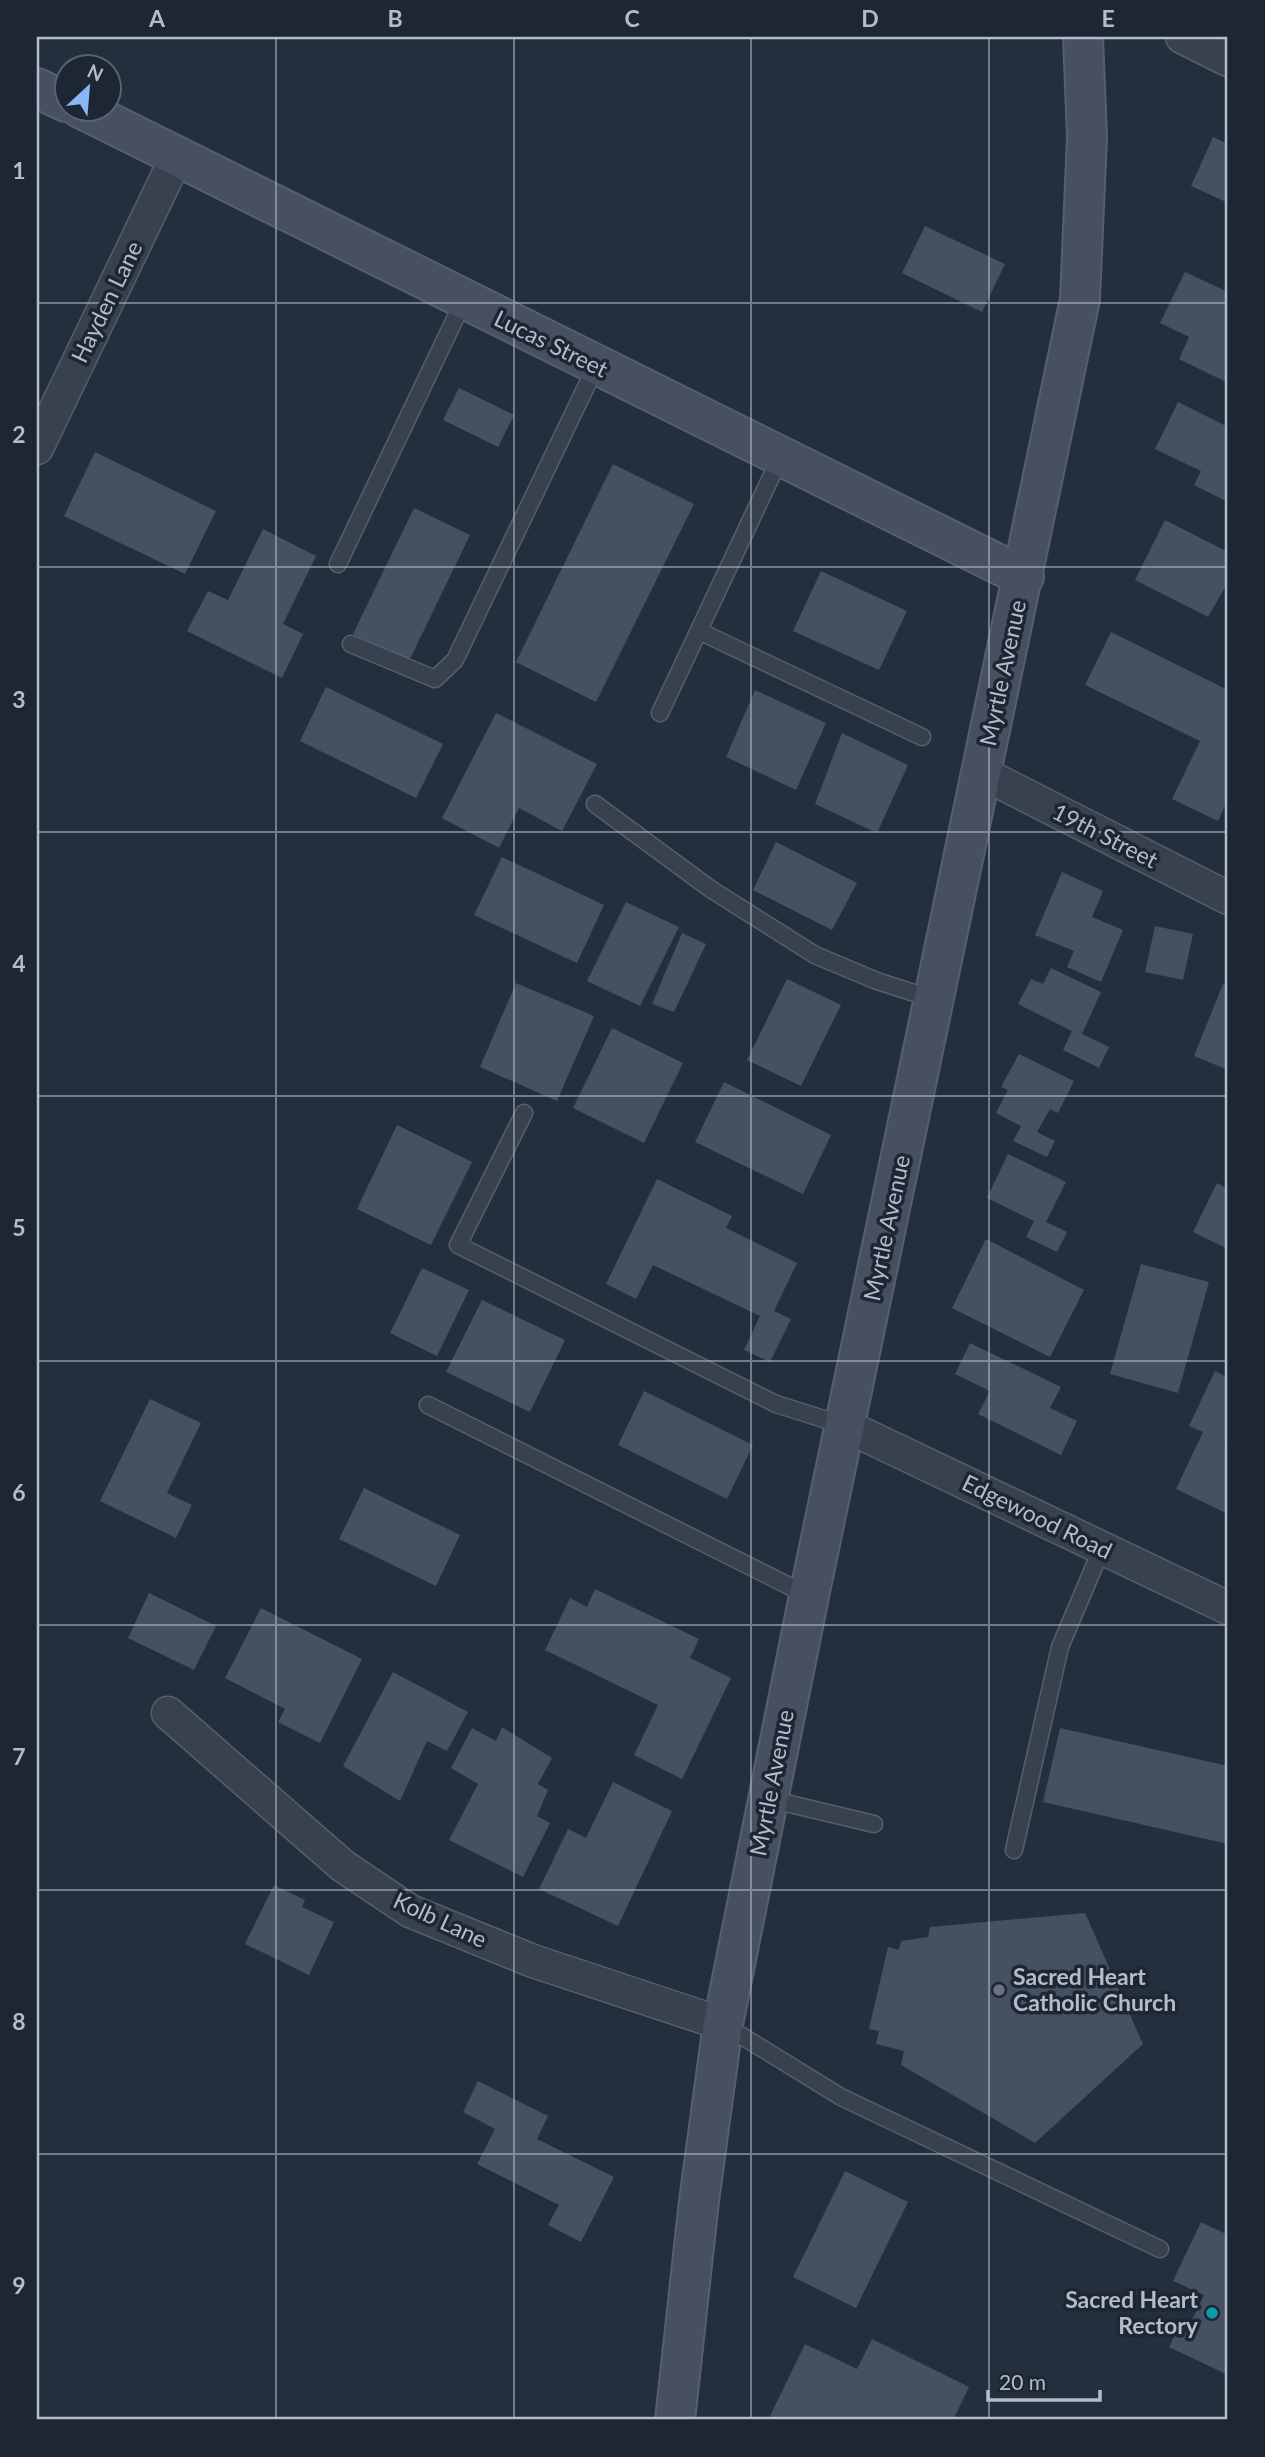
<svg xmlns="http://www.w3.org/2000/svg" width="1265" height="2457" font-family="Lato,sans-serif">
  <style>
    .building { fill: #455162 }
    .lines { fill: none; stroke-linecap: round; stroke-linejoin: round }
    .lane-casing { stroke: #565f6c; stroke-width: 19 }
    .street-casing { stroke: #565f6c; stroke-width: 35 }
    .secondary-casing { stroke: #565f6c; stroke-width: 42 }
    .lane { stroke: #38414e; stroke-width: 16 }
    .street { stroke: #38414e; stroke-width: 32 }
    .secondary { stroke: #465061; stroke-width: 38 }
    .grid { fill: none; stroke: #b4bcc9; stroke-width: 2; stroke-opacity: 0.55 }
    .worship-dot { fill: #6b7280; stroke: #1d2633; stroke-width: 2.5 }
    .culture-dot { fill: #0f9aa8; stroke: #1d2633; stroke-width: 2.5 }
    .labels { text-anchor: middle; stroke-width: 7; stroke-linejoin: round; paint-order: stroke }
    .street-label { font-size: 23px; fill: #b4bcc9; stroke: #1d2633 }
    .poi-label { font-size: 23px; font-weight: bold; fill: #b4bcc9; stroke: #1d2633; text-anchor: start }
    .neatline { fill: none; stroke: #b4bcc9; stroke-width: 2.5 }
    .grid-label { font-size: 23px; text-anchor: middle; font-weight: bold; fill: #b4bcc9 }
  </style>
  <rect width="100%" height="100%" fill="#242f3e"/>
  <path class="building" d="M1213,137L1228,144V203L1191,186Z
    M925,226L1005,264L982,312L902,273Z
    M1185,272L1228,292V383L1179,359L1189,337L1160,323Z
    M459,388L514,415L498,447L443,420Z
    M1178,402L1228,427V491L1224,500L1194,485L1201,471L1155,449Z
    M95,452L216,511L185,574L64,516Z
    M613,464L694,504L596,702L516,662Z
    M414,508L470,535L409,661L353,634Z
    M1165,520L1228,552V582L1208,617L1135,580Z
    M263,529L316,556L283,624L303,634L282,678L187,631L208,591L228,600Z
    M821,571L907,611L879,670L793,631Z
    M1111,632L1228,690V799L1218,821L1172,799L1200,741L1085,685Z
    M326,687L443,744L416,798L300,741Z
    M755,690L826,723L796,790L726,757Z
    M496,713L597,764L562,831L519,808L499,848L442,818Z
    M842,733L908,765L877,833L815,804Z
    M776,842L857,883L832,930L753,890Z
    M502,857L604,905L577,963L474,915Z
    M1062,872L1103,891L1092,917L1123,930L1101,982L1067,967L1074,951L1035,935Z
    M626,902L679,927L640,1006L587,981Z
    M1155,926L1193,934L1183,980L1145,972Z
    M682,933L706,944L674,1012L652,1004Z
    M1051,968L1101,992L1082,1034L1109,1047L1099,1068L1063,1050L1072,1031L1018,1004L1031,979L1043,984Z
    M787,979L841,1005L801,1086L747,1060Z
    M516,983L594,1016L557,1101L480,1067Z
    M1223,984L1228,986V1070L1194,1056Z
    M612,1028L683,1063L644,1143L573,1108Z
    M1019,1054L1074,1081L1058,1113L1050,1109L1037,1132L1055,1141L1047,1157L1013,1141L1021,1126L996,1113L1008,1090L1001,1087Z
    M724,1082L831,1135L803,1194L695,1142Z
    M397,1125L472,1162L431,1245L357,1209Z
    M1008,1154L1066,1182L1046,1222L1067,1232L1057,1252L1026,1237L1034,1221L987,1198Z
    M657,1179L732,1216L726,1228L797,1263L774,1311L791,1319L770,1362L744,1350L760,1316L653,1265L636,1299L606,1284Z
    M1217,1183L1228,1189V1249L1193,1232Z
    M986,1239L1084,1290L1050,1357L952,1308Z
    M1141,1264L1209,1282L1178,1393L1110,1374Z
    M422,1268L469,1290L437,1356L390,1333Z
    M482,1300L565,1340L530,1412L446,1372Z
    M970,1343L1061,1387L1050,1408L1077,1421L1061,1455L978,1414L990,1391L955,1374Z
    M1215,1371L1228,1378V1436L1224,1446L1228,1448L1226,1513L1176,1489L1203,1432L1189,1426Z
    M644,1391L753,1445L727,1499L618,1445Z
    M150,1399L201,1423L167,1493L192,1505L176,1538L100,1501Z
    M364,1488L460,1535L436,1586L339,1539Z
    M595,1589L699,1639L690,1658L731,1678L682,1779L634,1755L658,1705L545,1650L570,1598L587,1607Z
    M149,1593L216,1626L194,1670L128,1638Z
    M261,1608L362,1659L320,1743L278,1722L285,1709L225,1678Z
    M393,1672L468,1712L447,1751L427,1741L400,1801L343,1766Z
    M502,1727L552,1758L538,1784L548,1790L537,1816L550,1823L523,1877L449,1840L478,1784L451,1768L472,1728L496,1741Z
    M1060,1728L1228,1766V1844L1043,1802Z
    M613,1782L672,1811L618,1926L539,1889L568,1829L586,1838Z
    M274,1885L305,1900L302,1907L334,1922L309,1975L245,1944Z
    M1085,1913L1143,2044L1035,2143L901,2065L904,2051L876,2044L879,2031L869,2029L888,1947L899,1950L901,1941L928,1937L930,1927Z
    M478,2081L548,2116L537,2139L614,2177L581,2242L548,2225L559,2205L477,2164L495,2129L463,2112Z
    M845,2171L908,2202L856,2308L793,2277Z
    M1201,2222L1228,2235V2375L1169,2347L1177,2331L1185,2335L1204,2295L1173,2281Z
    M872,2339L969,2387L953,2420H768L805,2344L857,2369Z"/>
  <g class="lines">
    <g class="lane-casing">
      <path id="lane" d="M338,564L464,300
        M699,631L922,737
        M351,644L435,679L455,660L596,366
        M660,713L780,458
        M595,804L712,890L815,955L877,981L933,999
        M524,1113L458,1245L776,1404L846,1426
        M428,1405L809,1596
        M769,1799L874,1824
        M1014,1850L1060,1647L1102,1548
        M724,2025L841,2097L1160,2249"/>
    </g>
    <g class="street-casing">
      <path id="street" d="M1182,37L1228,60
        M37,448L177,156
        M982,773L1228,898
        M846,1426L1228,1608
        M168,1713L343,1866L410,1911L533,1961L723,2024"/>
    </g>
    <g class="secondary-casing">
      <path id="secondary" d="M37,88L66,102
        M80,108L1024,577
        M675,2420L699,2201L723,2024L809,1596L1080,299L1087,137L1083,37"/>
    </g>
    <use href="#lane" class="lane"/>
    <use href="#street" class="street"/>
    <use href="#secondary" class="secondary"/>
  </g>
  <path class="grid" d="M276,37V2420M514,37V2420M751,37V2420M989,37V2420M37,303H1228M37,567H1228M37,832H1228M37,1096H1228M37,1361H1228M37,1625H1228M37,1890H1228M37,2154H1228"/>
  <circle class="worship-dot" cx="999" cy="1990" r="7"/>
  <circle class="culture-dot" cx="1212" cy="2313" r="7"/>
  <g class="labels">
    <g class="street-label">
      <text transform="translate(107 302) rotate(-64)" y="8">Hayden Lane</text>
      <text transform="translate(551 344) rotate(26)" y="8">Lucas Street</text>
      <text transform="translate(1003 673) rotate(-78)" y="8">Myrtle Avenue</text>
      <text transform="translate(1105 836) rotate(27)" y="8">19th Street</text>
      <text transform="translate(887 1228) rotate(-78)" y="8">Myrtle Avenue</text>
      <text transform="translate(1037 1517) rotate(26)" y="8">Edgewood Road</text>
      <text transform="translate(772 1783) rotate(-79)" y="8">Myrtle Avenue</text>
      <text transform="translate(440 1920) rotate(25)" y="8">Kolb Lane</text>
    </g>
    <g class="poi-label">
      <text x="1013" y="1985">Sacred Heart<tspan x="1013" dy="26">Catholic Church</tspan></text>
      <text x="1198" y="2308" text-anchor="end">Sacred Heart<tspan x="1198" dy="26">Rectory</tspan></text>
    </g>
  </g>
  <rect width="1265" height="2457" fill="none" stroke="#1d2633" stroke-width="77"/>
  <g transform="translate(88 88) rotate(26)"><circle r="33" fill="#1d2633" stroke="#59626f" stroke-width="2"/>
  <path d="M0-5L12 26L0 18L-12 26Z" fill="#8ab4f8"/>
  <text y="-10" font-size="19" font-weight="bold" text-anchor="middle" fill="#b4bcc9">N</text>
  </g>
  <path d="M988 2390v10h112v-10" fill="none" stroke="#b4bcc9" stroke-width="3.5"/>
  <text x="999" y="2390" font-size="21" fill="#b4bcc9" stroke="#1d2633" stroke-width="5" paint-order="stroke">20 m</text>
  <rect x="38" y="38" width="1188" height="2380" class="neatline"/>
  <g class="grid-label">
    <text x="157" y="27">A</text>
    <text x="395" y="27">B</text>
    <text x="632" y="27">C</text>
    <text x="870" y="27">D</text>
    <text x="1108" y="27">E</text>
    <text x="19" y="179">1</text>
    <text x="19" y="443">2</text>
    <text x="19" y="708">3</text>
    <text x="19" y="972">4</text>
    <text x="19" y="1236">5</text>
    <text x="19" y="1501">6</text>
    <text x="19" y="1765">7</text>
    <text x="19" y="2030">8</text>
    <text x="19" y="2294">9</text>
  </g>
</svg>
